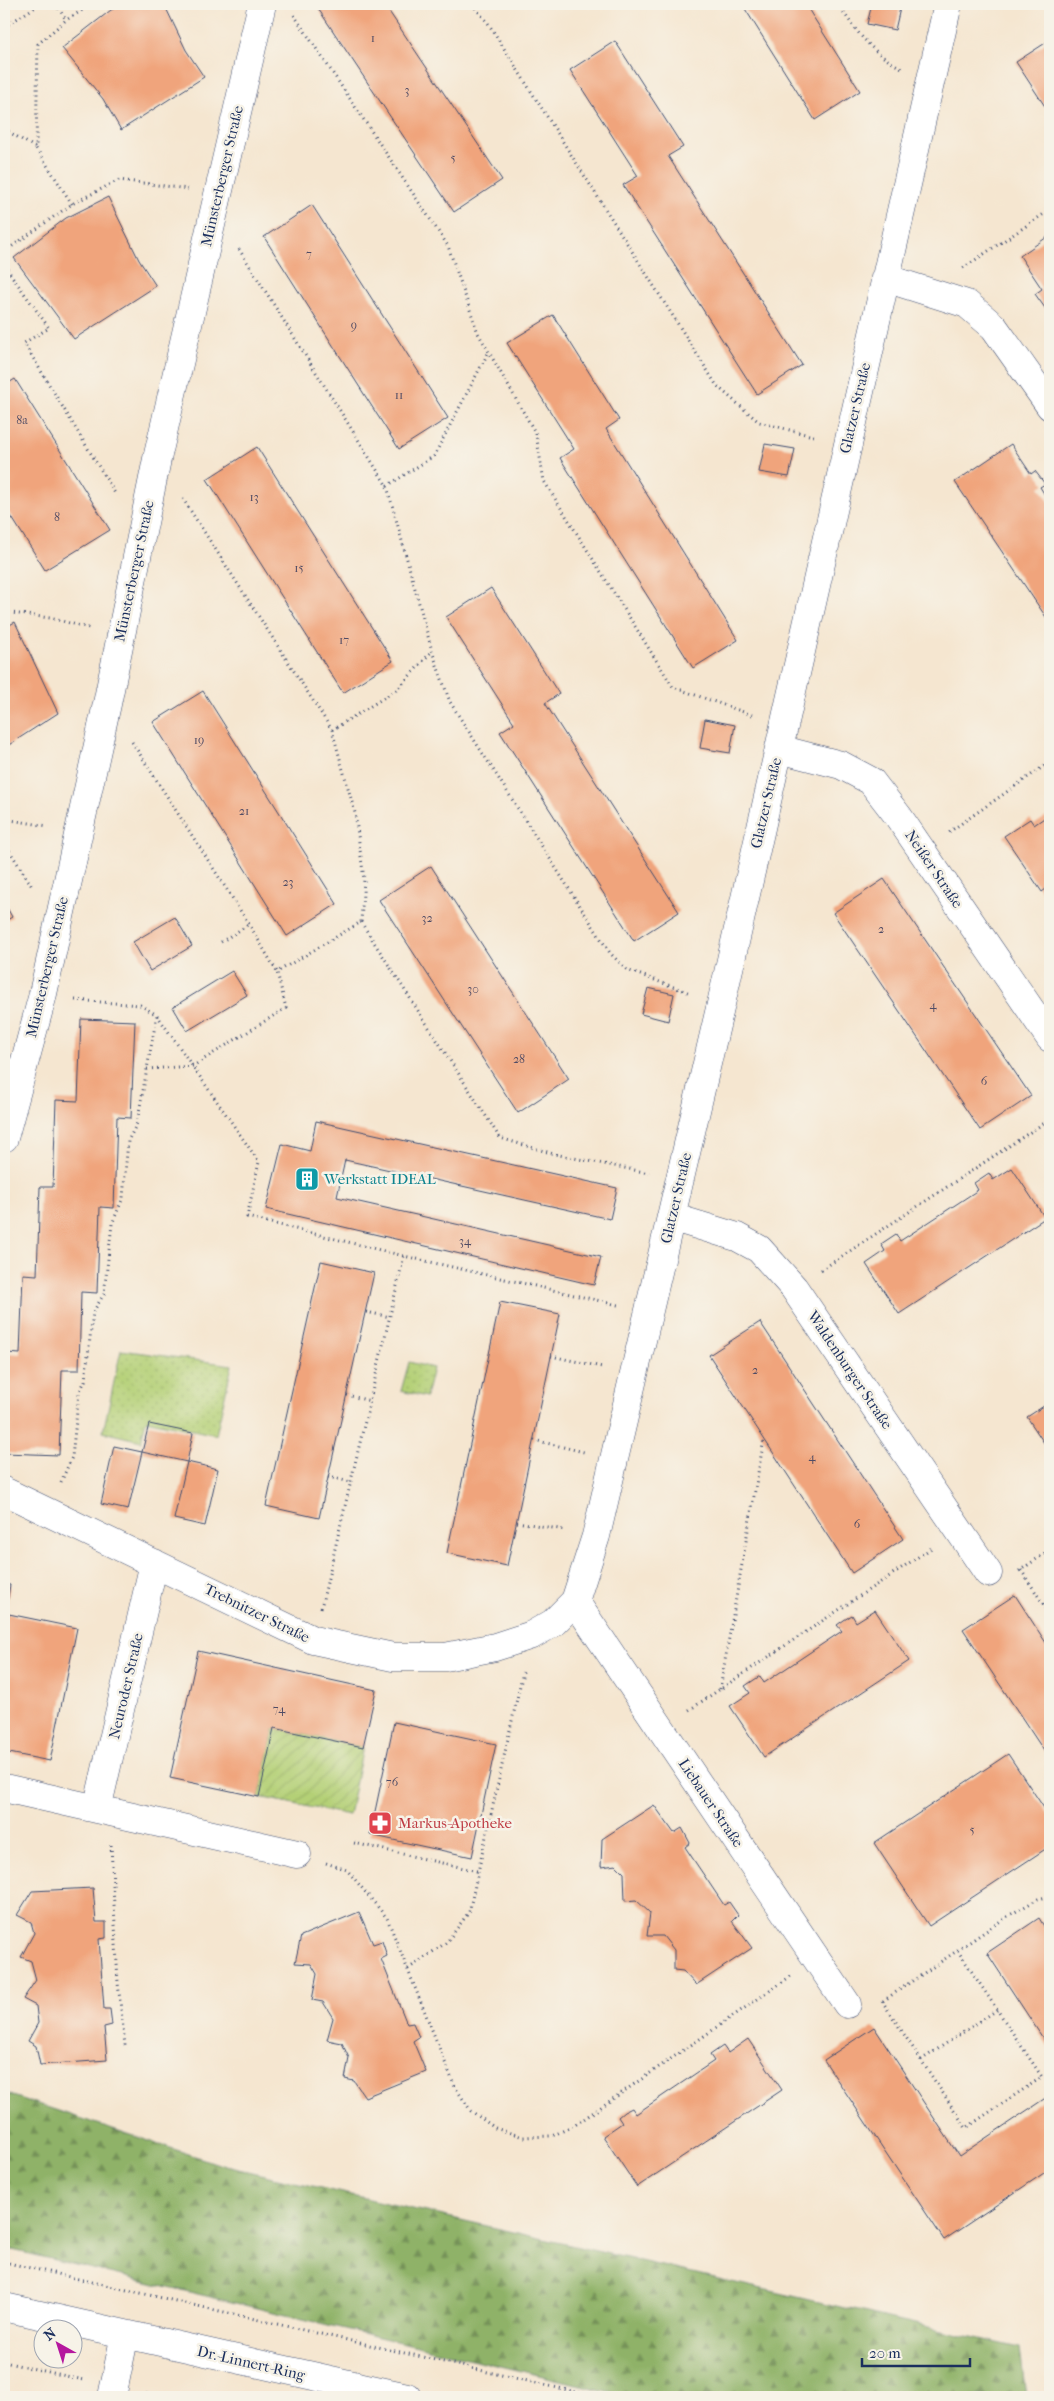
<svg xmlns="http://www.w3.org/2000/svg" width="1054" height="2401" font-family="'IM FELL French Canon',serif">
  <style>
    .forest { fill: url(#forest-firs); stroke: #557062 }
    .park { fill: url(#park-dots); stroke: #68806a }
    .garden { fill: url(#garden-furrows); stroke: #68806a }
    .building { fill: #f0a47b }
    .lines { fill: none; stroke-linecap: round; stroke-linejoin: round }
    .minor-casing { stroke: #3c4a6f; stroke-width: 29 }
    .path { stroke: #3c4a6f; stroke-width: 3; stroke-dasharray: 1 4; stroke-linecap: butt }
    .minor { stroke: #fff; stroke-width: 28 }
    .labels { text-anchor: middle; stroke-width: 5; stroke-linejoin: round; paint-order: stroke }
    .number-label { font-size: 12px; fill: #504c65 }
    .street-label { font-size: 15px; fill: #1b2f5e; stroke: #f7f3e8 }
    .culture-label { font-size: 15px; fill: #0d838f; stroke: #f7f3e8; text-anchor: start }
    .health-label { font-size: 15px; fill: #be3a42; stroke: #f7f3e8; text-anchor: start }
  </style>
  <defs>
    <pattern id="forest-firs" width="22" height="20" patternUnits="userSpaceOnUse" patternTransform="scale(1.25)"><rect width="22" height="20" fill="#8fb267"/><path d="M5 1l3.5 6h-7zM16 11l3.5 6h-7z" fill="#749158"/></pattern>
    <pattern id="park-dots" width="8" height="8" patternUnits="userSpaceOnUse" patternTransform="scale(1.25)"><rect width="8" height="8" fill="#b4d076"/><path d="M2 2h.1M6 6h.1" fill="none" stroke="#9ab368" stroke-width="1.8" stroke-linecap="round"/></pattern>
    <pattern id="garden-furrows" width="10" height="10" patternUnits="userSpaceOnUse" patternTransform="scale(1.25)"><rect width="10" height="10" fill="#b4d076"/><path d="M-1 1l2-2M0 10L10 0M9 11l2-2" fill="none" stroke="#9ab368"/></pattern>
  </defs>
  <rect width="100%" height="100%" fill="#f7f3e8"/>
  <filter id="ink" filterUnits="userSpaceOnUse"><feTurbulence type="fractalNoise" baseFrequency=".02" numOctaves="2"/><feDisplacementMap in="SourceGraphic" scale="10" xChannelSelector="R" yChannelSelector="G"/><feConvolveMatrix kernelMatrix="1 2 1 2 8 2 1 2 1" color-interpolation-filters="sRGB"/></filter>
  <filter id="wash" filterUnits="userSpaceOnUse"><feTurbulence type="fractalNoise" baseFrequency=".0096" numOctaves="4" result="noise"/><feDisplacementMap in="SourceGraphic" scale="20" xChannelSelector="R" yChannelSelector="G"/><feGaussianBlur stdDeviation="1.12" result="paint"/><feColorMatrix in="noise" values="0 0 0 0 0 0 0 0 0 0 0 0 0 0 0 0 0 1.4 0 .05"/><feComposite in="paint" operator="in"/></filter>
  <g filter="url(#wash)">
    <rect width="100%" height="100%" fill="#f5e6d0"/>
    <path class="forest" d="M4,2093L225,2166L1020,2348L1026,2397H631L4,2248Z"/>
    <path class="park" d="M121,1350L232,1365L216,1435L146,1420L141,1441L103,1432Z
      M409,1362L433,1368L426,1397L401,1391Z"/>
    <path class="garden" d="M274,1728L363,1747L349,1815L259,1797Z"/>
    <g id="blocks">
      <path class="building" d="M124,4H164L186,50L204,77L121,130L103,99L62,48L111,10Z
        M315,4H384L502,180L454,212Z
        M742,4H805L860,91L815,120Z
        M872,4H901L895,30L867,24Z
        M1050,40V114L1016,62Z
        M615,41L683,147L668,156L802,365L757,394L623,185L638,176L570,70Z
        M108,197L139,260L156,286L74,339L14,258L66,218Z
        M312,205L448,418L399,449L264,237Z
        M1050,235V315L1035,294L1042,289L1020,256Z
        M553,315L619,420L606,429L738,640L693,668L560,458L574,449L507,343Z
        M15,379L110,530L45,570L4,505V386Z
        M765,444L795,449L789,477L759,472Z
        M1011,444L1031,474L1035,471L1045,484L1040,487L1050,503V623L955,482Z
        M257,447L393,661L343,693L207,479Z
        M491,588L559,694L545,703L679,912L634,941L500,732L514,723L446,617Z
        M15,622L58,713L4,748V628Z
        M203,691L337,904L287,936L153,722Z
        M705,719L735,725L730,753L700,748Z
        M1050,814V886L1042,892L1004,836L1030,819L1034,825Z
        M431,866L569,1079L518,1113L379,900Z
        M884,879L1031,1096L980,1130L833,913Z
        M4,902L12,917L4,922Z
        M175,917L192,946L150,971L133,942Z
        M232,971L247,995L187,1031L173,1007Z
        M648,988L674,994L668,1021L641,1014Z
        M81,1019L135,1021L131,1118L117,1117L114,1208L100,1207L97,1293L81,1292L79,1370H62L59,1455L4,1453L7,1353L20,1354L23,1274L37,1275L40,1187H53L56,1100L78,1101Z
        M316,1121L617,1188L610,1219L345,1160L337,1197L601,1257L594,1285L266,1209L282,1144L310,1151Z
        M1012,1168L1045,1218L899,1314L866,1264L885,1251L881,1244L896,1234L900,1241L978,1190L974,1183L989,1173L993,1180Z
        M321,1261L374,1273L319,1518L266,1506Z
        M500,1302L560,1314L507,1566L447,1553Z
        M760,1322L903,1539L852,1573L709,1355Z
        M1050,1402V1452L1027,1417Z
        M149,1424L193,1433L187,1462L142,1452Z
        M114,1446L142,1452L128,1510L101,1504Z
        M187,1462L218,1469L205,1526L174,1519Z
        M4,1584L10,1585L6,1609L4,1608Z
        M1015,1595L1050,1649V1760L963,1629Z
        M875,1610L909,1661L764,1757L730,1706L750,1693L745,1686L760,1676L764,1683L842,1631L837,1625L844,1620L852,1615L856,1622Z
        M4,1613L77,1628L50,1761L4,1752Z
        M198,1651L376,1690L363,1747L274,1728L259,1797L170,1778Z
        M394,1722L496,1744L472,1857L370,1835Z
        M1008,1754L1050,1817V1846L929,1926L874,1843Z
        M654,1805L674,1833L682,1828L690,1843L685,1847L724,1905L729,1902L738,1915L732,1921L752,1948L696,1985L683,1971L674,1970V1950L663,1936H647L650,1913L636,1900L625,1901L624,1873L616,1865L601,1867L602,1839Z
        M93,1888L96,1922H106V1938L99,1939L104,2009H110L112,2025L104,2027L107,2060L40,2065L36,2046L28,2041L38,2023L36,2006L23,1999L36,1980L31,1961L21,1957L34,1933L31,1922L17,1915L32,1891Z
        M359,1912L373,1944L382,1941L387,1956L381,1959L407,2024L413,2023L419,2037L413,2041L426,2072L365,2097L354,2081L345,2079L349,2058L342,2043L327,2040L333,2018L323,2002L312,2000L317,1974L311,1964L295,1963L301,1936Z
        M1039,1918L1050,1936V2049L987,1953Z
        M874,2027L959,2156L1050,2095V2169L944,2240L824,2060Z
        M748,2039L782,2090L637,2187L603,2136L622,2123L618,2117L624,2112L632,2108L636,2114L714,2061L710,2055L723,2046L728,2053Z"/>
    </g>
  </g>
  <g filter="url(#ink)">
    <use href="#blocks" fill-opacity="0" stroke="#3c4a6f" stroke-width="1"/>
    <g class="lines">
      <g class="minor-casing">
        <path id="minor" d="M885,278L967,304L994,327L1050,406
          M779,749L841,765L871,781L898,816L1050,1038
          M4,1138L42,998L107,704L157,459L262,4
          M671,1217L737,1237L759,1249L794,1288L988,1573
          M4,1491L313,1640L393,1657H445L495,1647L532,1635L553,1623L575,1601L596,1536L721,1004L948,4
          M575,1601L847,2004
          M4,1788L297,1854
          M97,1809L154,1563
          M4,2307L407,2397
          M112,2397L125,2334"/>
      </g>
      <path class="path" d="M56,4L66,20
        M472,4L488,23L717,386L759,422L817,437
        M838,4C856,31 872,54 902,68
        M294,15L448,246L478,333L536,434L544,481L673,687L752,715
        M4,27L40,4
        M4,129L36,148
        M72,204L36,148L38,44L66,20L93,4
        M239,249L387,486L432,651L450,702L610,953L627,970L690,993
        M4,252L72,204L119,180L188,189
        M4,265L49,328L24,343L116,495
        M963,268L1050,210
        M387,486L434,456L489,351
        M4,612L50,618L89,628
        M332,730L398,689L432,651
        M132,742L249,924L277,972L361,922L364,879L355,813L332,730L183,499
        M4,819L48,826
        M949,832L1050,762
        M4,842L33,888
        M361,922L500,1138L554,1154L649,1173
        M221,942L249,924
        M75,1000L140,1005L157,1015L259,1162L247,1217L404,1256
        M147,1069L193,1066L286,1008L277,972
        M821,1270L1050,1119
        M366,1312L390,1317
        M551,1356L602,1367
        M347,1395L370,1401
        M534,1440L584,1452
        M328,1477L351,1482
        M61,1482L72,1457L79,1393L85,1381L93,1312L104,1294L112,1224L123,1198L128,1141L137,1123L157,1015
        M517,1522L565,1530
        M1021,1570L1050,1614
        M1019,1571L1050,1550
        M321,1608L404,1256L618,1305
        M720,1689L764,1439
        M689,1710L933,1547
        M354,1843L477,1871
        M111,1845L118,1983L125,2045
        M326,1863L347,1870L387,1918L455,2087L471,2111L495,2128L523,2137L552,2136L575,2125L791,1976
        M408,1969L447,1942L469,1912L523,1672
        M882,2001L966,2128L1042,2077L958,1951
        M883,2001L1008,1916L1038,1899L1050,1896
        M921,2060L997,2010
        M4,2262L598,2397
        M4,2362L84,2380
        M146,2394L159,2397"/>
      <use href="#minor" class="minor"/>
    </g>
  </g>
  <defs>
    <g id="building-square" transform="scale(1.25)"><rect x="-9" y="-9" width="18" height="18" rx="4" fill="#0f9aa8" stroke="#f7f3e8"/><path d="M-4-6H4V6H1V3H-1V6H-4ZM-2.5-4.3h1.7v1.8h-1.7ZM.8-4.3h1.7v1.8H.8ZM-2.5-1h1.7V.8h-1.7ZM.8-1h1.7V.8H.8Z" fill="#fff"/></g>
    <g id="pharmacy-square" transform="scale(1.25)"><rect x="-9" y="-9" width="18" height="18" rx="4" fill="#e0444e" stroke="#f7f3e8"/><path d="M-2-6h4v4h4v4h-4v4h-4v-4h-4v-4h4Z" fill="#fff"/></g>
  </defs>
  <g fill-rule="evenodd">
    <use href="#building-square" x="307" y="1179"/>
    <use href="#pharmacy-square" x="380" y="1823"/>
  </g>
  <g class="labels">
    <g class="number-label">
      <text x="373" y="42">1</text>
      <text x="407" y="94">3</text>
      <text x="453" y="162">5</text>
      <text x="309" y="258">7</text>
      <text x="354" y="329">9</text>
      <text x="399" y="399">11</text>
      <text x="22" y="424">8a</text>
      <text x="254" y="501">13</text>
      <text x="57" y="521">8</text>
      <text x="299" y="572">15</text>
      <text x="344" y="644">17</text>
      <text x="199" y="744">19</text>
      <text x="244" y="815">21</text>
      <text x="288" y="886">23</text>
      <text x="427" y="922">32</text>
      <text x="881" y="933">2</text>
      <text x="473" y="993">30</text>
      <text x="933" y="1009">4</text>
      <text x="519" y="1063">28</text>
      <text x="984" y="1085">6</text>
      <text x="465" y="1245">34</text>
      <text x="755" y="1374">2</text>
      <text x="812" y="1461">4</text>
      <text x="857" y="1528">6</text>
      <text x="279" y="1713">74</text>
      <text x="392" y="1786">76</text>
      <text x="972" y="1834">5</text>
    </g>
    <g class="street-label">
      <text transform="translate(222 176) rotate(-77)" y="5">Münsterberger Straße</text>
      <text transform="translate(855 408) rotate(-77)" y="5">Glatzer Straße</text>
      <text transform="translate(134 571) rotate(-78)" y="5">Münsterberger Straße</text>
      <text transform="translate(766 803) rotate(-77)" y="5">Glatzer Straße</text>
      <text transform="translate(934 869) rotate(56)" y="5">Neißer Straße</text>
      <text transform="translate(47 967) rotate(-77)" y="5">Münsterberger Straße</text>
      <text transform="translate(676 1198) rotate(-77)" y="5">Glatzer Straße</text>
      <text transform="translate(850 1370) rotate(56)" y="5">Waldenburger Straße</text>
      <text transform="translate(257 1613) rotate(26)" y="5">Trebnitzer Straße</text>
      <text transform="translate(126 1686) rotate(-77)" y="5">Neuroder Straße</text>
      <text transform="translate(711 1803) rotate(56)" y="5">Liebauer Straße</text>
      <text transform="translate(251 2363) rotate(13)" y="5">Dr.-Linnert-Ring</text>
    </g>
    <g class="culture-label">
      <text x="324" y="1184">Werkstatt IDEAL</text>
    </g>
    <g class="health-label">
      <text x="398" y="1828">Markus-Apotheke</text>
    </g>
  </g>
  <rect width="1054" height="2401" fill="none" stroke="#f7f3e8" stroke-width="20"/>
  <g transform="translate(58 2344) rotate(321)"><circle r="24" fill="#f7f3e8" stroke="#9fa5b1"/>
  <path d="M0-4L9 19L0 12L-9 19Z" fill="#b5179e"/>
  <text y="-8" font-size="14" font-weight="bold" text-anchor="middle" fill="#1b2f5e">N</text>
  </g>
  <path d="M862 2358v8h108v-8" fill="none" stroke="#1b2f5e" stroke-width="2.5"/>
  <text x="869" y="2358" font-size="15" fill="#1b2f5e" stroke="#f7f3e8" stroke-width="4" paint-order="stroke">20 m</text>
</svg>
